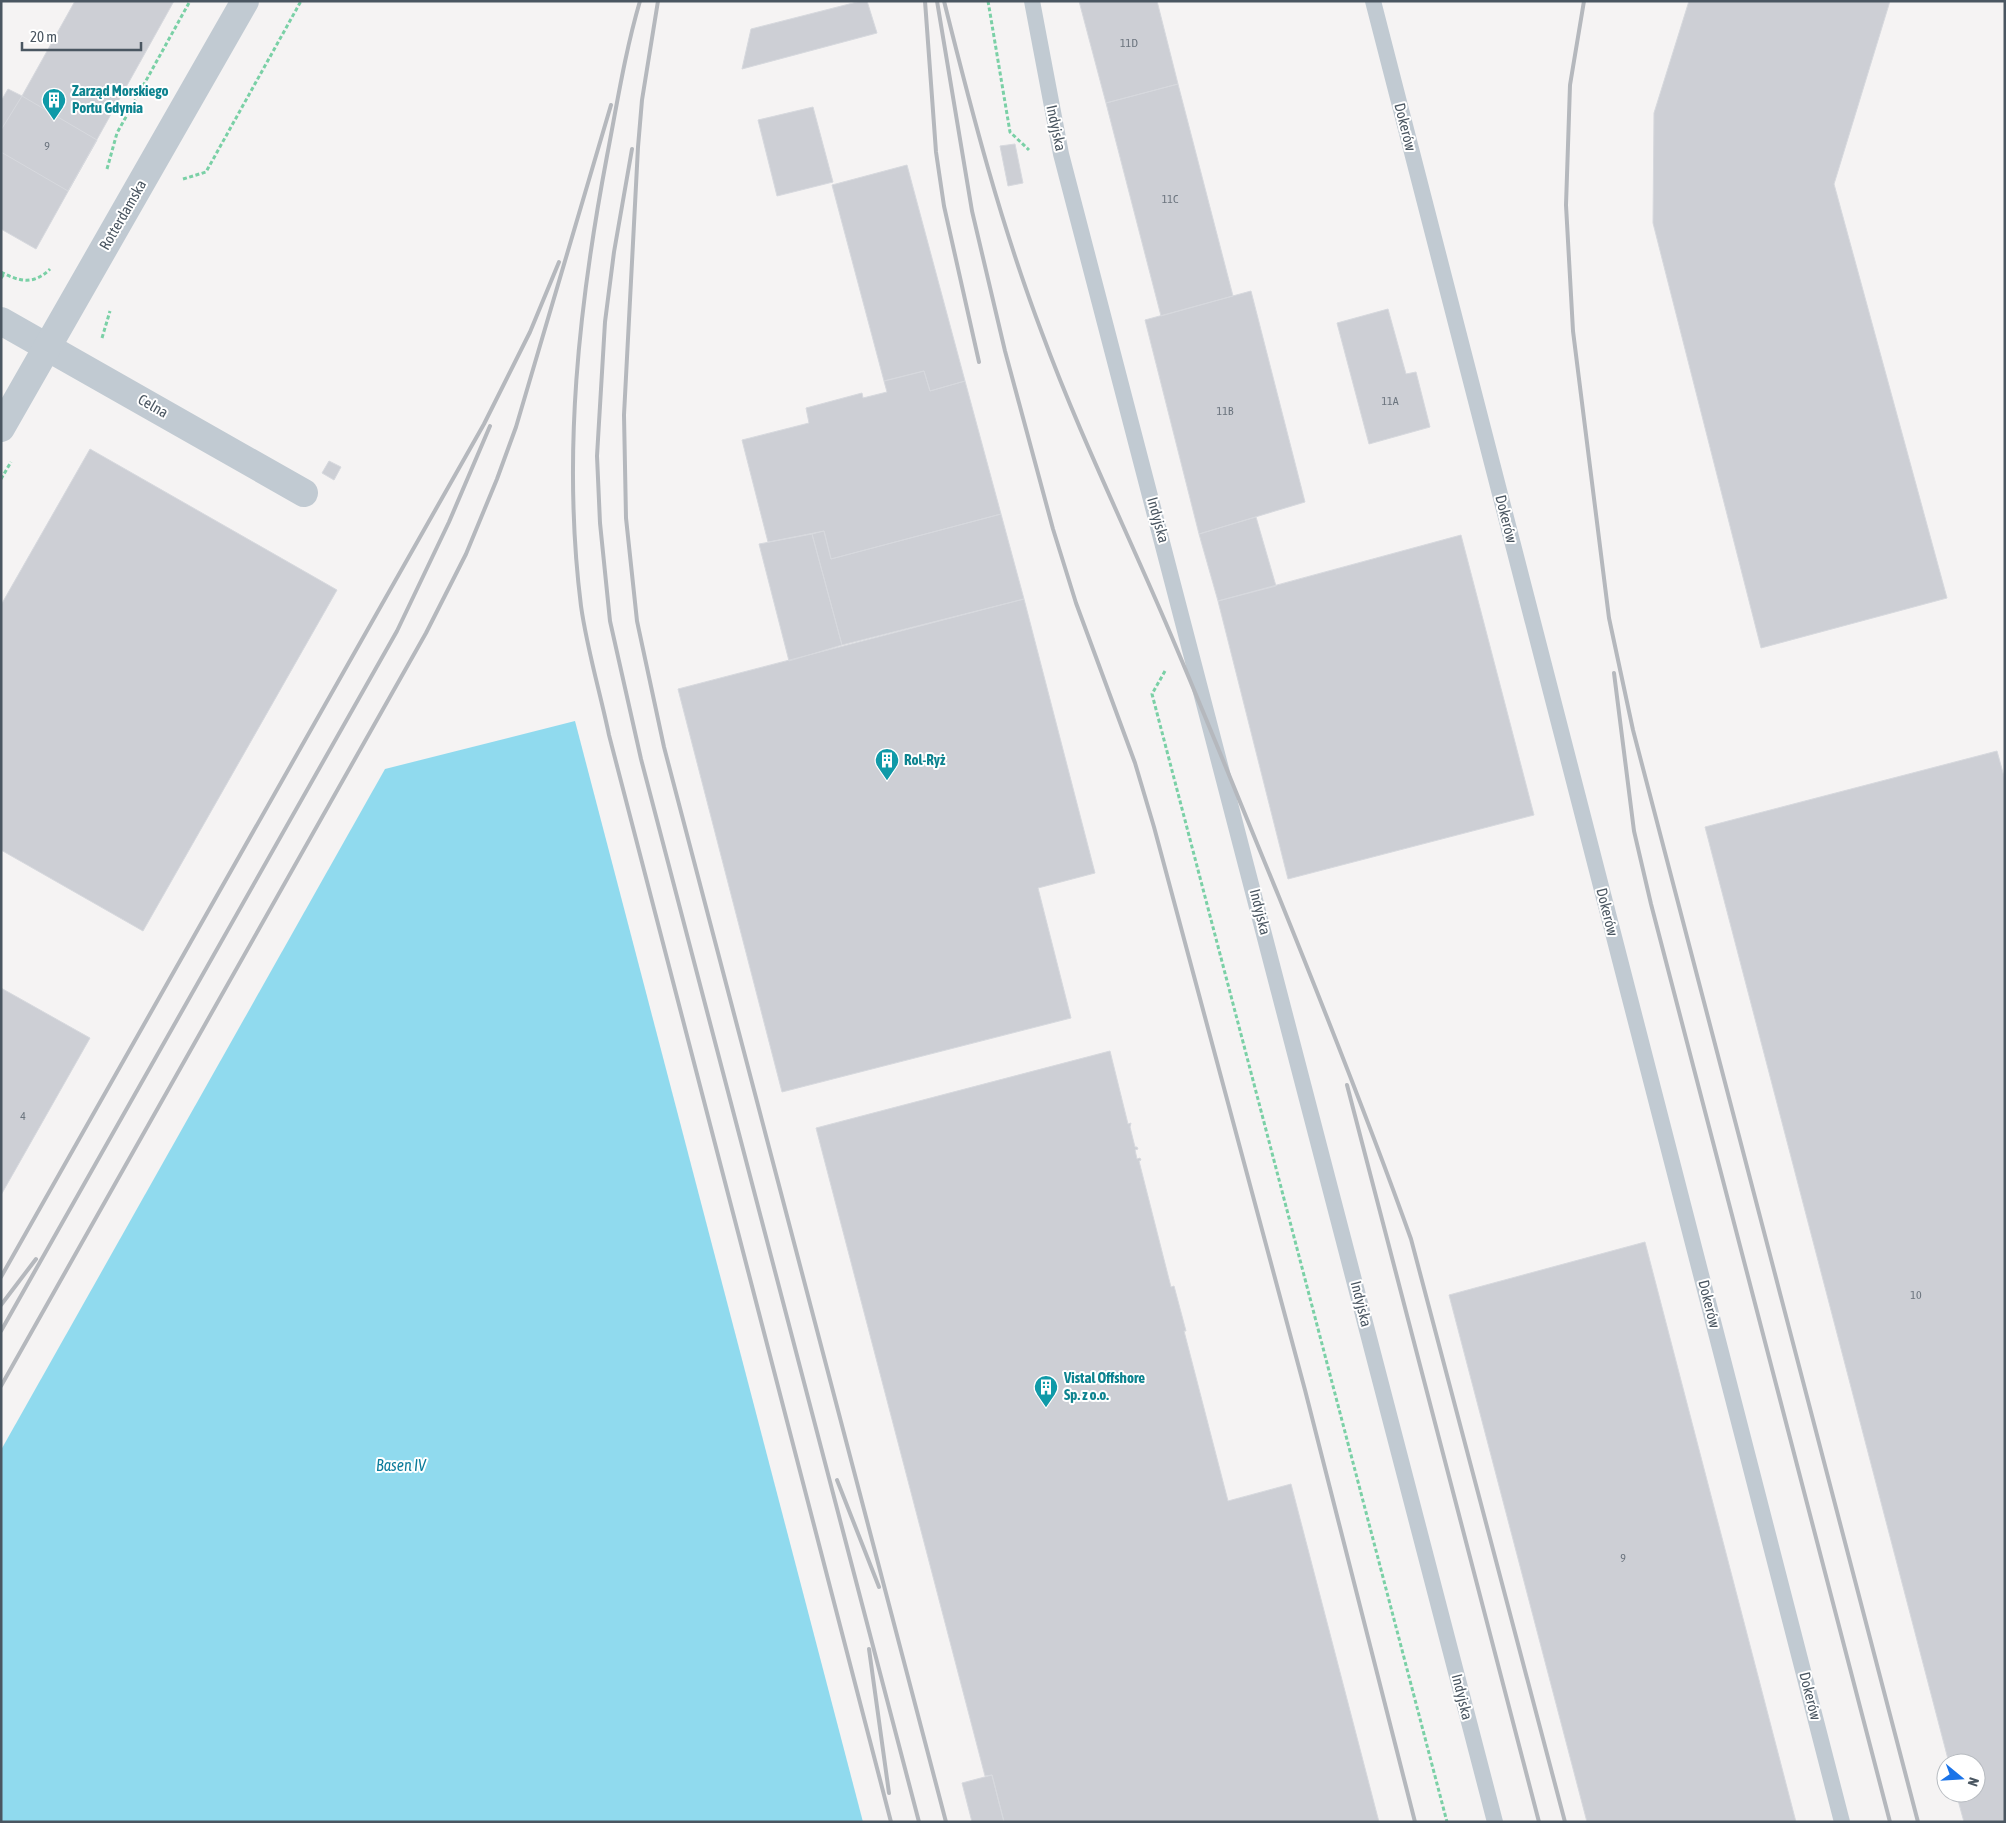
<svg xmlns="http://www.w3.org/2000/svg" width="2006" height="1823" font-family="'Asap Condensed',sans-serif">
  <style>
    .water { fill: #90daee }
    .building { fill: #cdcfd5; stroke: #d7d9de }
    .lines { fill: none; stroke-linecap: round; stroke-linejoin: round }
    .path { stroke: #7ad0a6; stroke-width: 3; stroke-dasharray: 4 2.5; stroke-linecap: butt }
    .service { stroke: #c1cad2; stroke-width: 16 }
    .minor { stroke: #c1cad2; stroke-width: 28 }
    .tertiary { stroke: #c1cad2; stroke-width: 28 }
    .rail { stroke: #b5b8bd; stroke-width: 4 }
    .labels { text-anchor: middle; stroke-width: 4; stroke-linejoin: round; paint-order: stroke }
    .number-label { font-size: 12px; fill: #6b747e }
    .culture-label { font-size: 15px; font-weight: bold; fill: #0d838f; stroke: #fff; text-anchor: start }
    .street-label { font-size: 15px; fill: #4a5661; stroke: #fff }
    .water-label { font-size: 16px; font-style: italic; fill: #0c7c9b; stroke: #fff }
  </style>
  <rect width="100%" height="100%" fill="#f5f3f3"/>
  <path class="water" d="M575,721L863,1822H1V1450L385,769Z"/>
  <path class="building" d="M75,1H174L36,249L1,229V101L8,89L22,96Z
    M861,1H867L877,33L742,69L751,29Z
    M1079,1H1157L1178,84L1106,103Z
    M1689,1H1890L1834,184L1947,598L1761,648L1653,223L1654,113Z
    M1178,84L1233,296L1161,316L1106,103Z
    M22,96L97,140L68,191L1,152V130Z
    M813,107L833,182L777,196L758,120Z
    M1015,144L1023,183L1008,186L1000,146Z
    M907,165L965,381L930,391L924,371L884,381L832,185Z
    M1251,291L1305,502L1199,534L1145,320Z
    M1388,309L1406,374L1416,372L1430,427L1369,444L1337,323Z
    M924,371L930,391L965,381L1001,514L831,559L824,531L768,542L742,440L809,423L806,408L862,393L863,398L887,392L884,381Z
    M90,449L337,590L143,931L1,850V605Z
    M329,461L341,467L334,480L322,473Z
    M1001,514L1024,599L842,645L812,534L824,531L831,559Z
    M1256,517L1276,586L1218,601L1199,534Z
    M812,534L842,645L789,661L759,544Z
    M1461,535L1534,815L1288,879L1218,601Z
    M1024,599L1095,873L1038,888L1071,1018L782,1092L678,689Z
    M1997,751L2005,780V1822H1964L1956,1793H1976V1763H1949L1705,827Z
    M1,988L90,1038L1,1195Z
    M1110,1051L1128,1124L1131,1123L1130,1127L1135,1147H1137L1138,1149L1135,1150L1137,1159L1140,1158L1141,1160L1139,1161L1171,1287L1174,1286L1186,1331H1184L1228,1501L1291,1484L1379,1822H1004L992,1775L985,1776L816,1128Z
    M1645,1242L1796,1822H1587L1449,1295Z
    M992,1775L1004,1822H972L962,1783Z"/>
  <g class="lines">
    <path class="path" d="M988,1L1010,132L1029,150
      M107,169L117,133L190,1
      M183,179L206,172L301,1
      M1,272C20,282 34,285 50,269
      M1,278L4,274
      M102,338L110,311
      M1,479L11,462
      M1165,671L1152,694L1447,1822"/>
    <path class="service" d="M1032,1L1061,154L1495,1822
      M1373,1L1842,1822"/>
    <path class="minor" d="M1,321L304,493"/>
    <path class="tertiary" d="M1,428L245,1"/>
    <path class="rail" d="M640,1C625,52 617,104 607,156C579,304 562,455 581,606C587,649 600,692 609,735L891,1822
      M658,1L642,100L638,147L624,415L626,518L637,621L664,747L946,1822
      M925,1L936,152L944,206L979,362
      M937,1L972,211L1005,351L1053,529L1076,603L1135,763L1154,827L1305,1390L1415,1822
      M944,1C972,113 1001,225 1042,333C1078,431 1124,525 1165,621C1204,712 1241,805 1279,897C1325,1011 1370,1124 1411,1239L1565,1822
      M1584,1L1570,85L1566,205L1573,331L1609,618L1633,730L1918,1822
      M632,149L614,252L605,322L597,456L600,523L610,621L641,759L919,1822
      M1614,673L1634,831L1651,904L1890,1822
      M1347,1085L1539,1822
      M1,1277L484,424L530,332L559,262
      M1,1305L36,1259
      M1,1331L397,631L449,522L490,426
      M1,1386L426,633L466,554L497,479L516,427L611,105
      M837,1480L879,1587
      M869,1649L889,1793"/>
  </g>
  <defs>
    <g id="building-pin" transform="scale(1.25)"><path d="M0 17L-7.5 6A9.5 9.5 0 1 1 7.5 6Z" fill="#0f9aa8" stroke="#fff"/><path d="M-4-6H4V6H1V3H-1V6H-4ZM-2.5-4.3h1.7v1.8h-1.7ZM.8-4.3h1.7v1.8H.8ZM-2.5-1h1.7V.8h-1.7ZM.8-1h1.7V.8H.8Z" fill="#fff"/></g>
  </defs>
  <g fill-rule="evenodd">
    <use href="#building-pin" x="54" y="100"/>
    <use href="#building-pin" x="887" y="760"/>
    <use href="#building-pin" x="1046" y="1387"/>
  </g>
  <g class="labels">
    <g class="number-label">
      <text x="1129" y="47">11D</text>
      <text x="47" y="150">9</text>
      <text x="1170" y="203">11C</text>
      <text x="1390" y="405">11A</text>
      <text x="1225" y="415">11B</text>
      <text x="23" y="1120">4</text>
      <text x="1916" y="1299">10</text>
      <text x="1623" y="1562">9</text>
    </g>
    <g class="culture-label">
      <text x="72" y="96">Zarząd Morskiego<tspan x="72" dy="17">Portu Gdynia</tspan></text>
      <text x="904" y="765">Rol-Ryż</text>
      <text x="1064" y="1383">Vistal Offshore<tspan x="1064" dy="17">Sp. z o.o.</tspan></text>
    </g>
    <g class="street-label">
      <text transform="translate(1405 127) rotate(76)" y="5">Dokerów</text>
      <text transform="translate(1056 128) rotate(78)" y="5">Indyjska</text>
      <text transform="translate(123 215) rotate(-60)" y="5">Rotterdamska</text>
      <text transform="translate(153 406) rotate(30)" y="5">Celna</text>
      <text transform="translate(1506 519) rotate(76)" y="5">Dokerów</text>
      <text transform="translate(1158 520) rotate(75)" y="5">Indyjska</text>
      <text transform="translate(1260 912) rotate(76)" y="5">Indyjska</text>
      <text transform="translate(1607 912) rotate(76)" y="5">Dokerów</text>
      <text transform="translate(1361 1304) rotate(76)" y="5">Indyjska</text>
      <text transform="translate(1709 1304) rotate(76)" y="5">Dokerów</text>
      <text transform="translate(1810 1696) rotate(76)" y="5">Dokerów</text>
      <text transform="translate(1462 1697) rotate(76)" y="5">Indyjska</text>
    </g>
    <g class="water-label">
      <text x="401" y="1471">Basen IV</text>
    </g>
  </g>
  <rect width="2006" height="1823" fill="none" stroke="#4a5661" stroke-width="5"/>
  <g transform="translate(1961 1778) rotate(108)"><circle r="24" fill="#ffffff" stroke="#b7bbc0"/>
  <path d="M0-4L9 19L0 12L-9 19Z" fill="#1a73e8"/>
  <text y="-8" font-size="14" font-weight="bold" text-anchor="middle" fill="#4a5661">N</text>
  </g>
  <path d="M22 42v8h119v-8" fill="none" stroke="#4a5661" stroke-width="2.5"/>
  <text x="30" y="42" font-size="15" fill="#4a5661" stroke="#ffffff" stroke-width="4" paint-order="stroke">20 m</text>
</svg>
